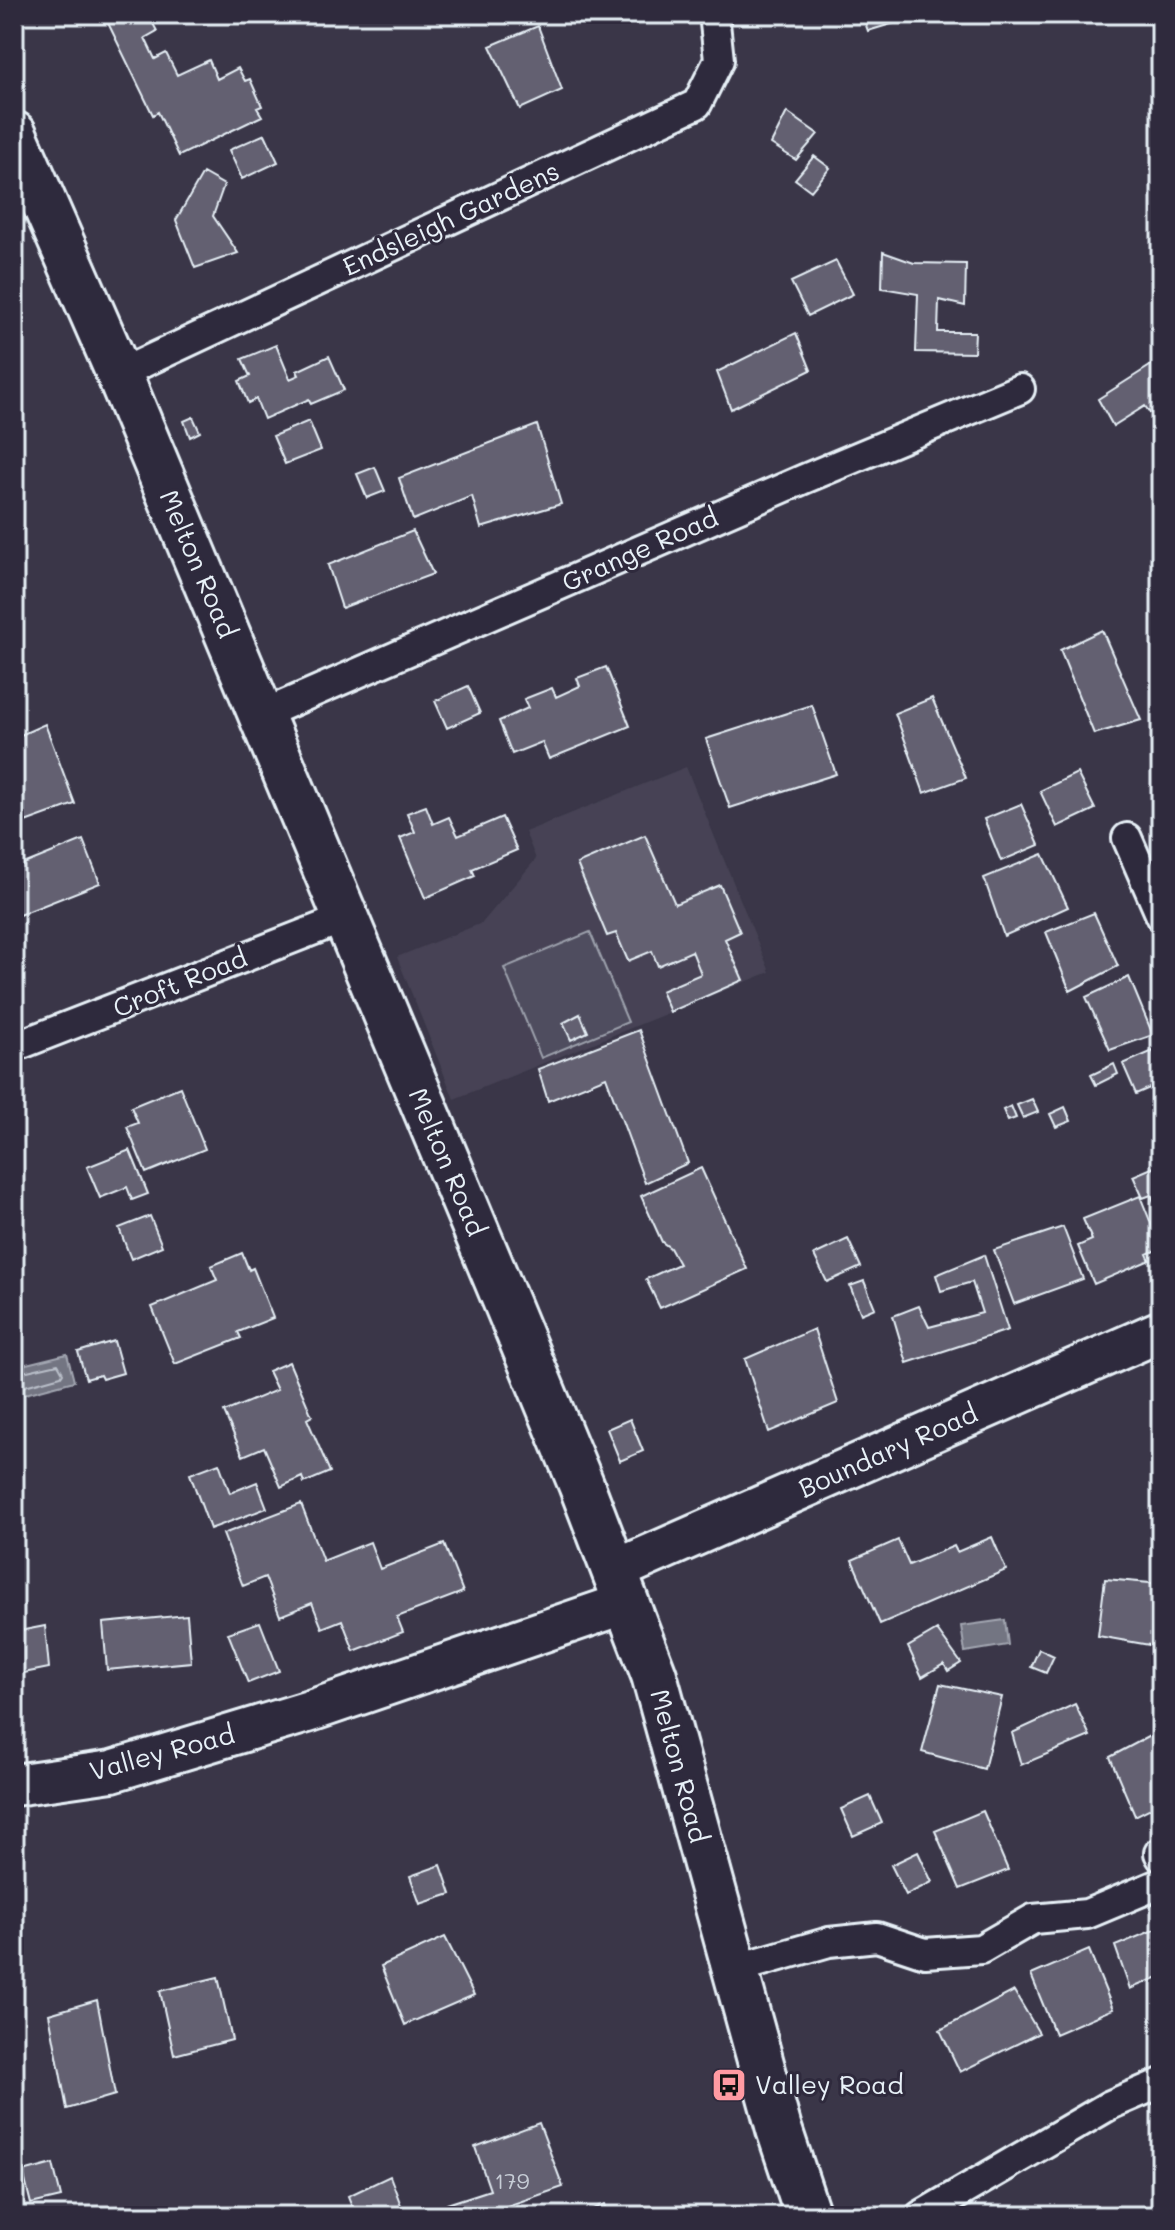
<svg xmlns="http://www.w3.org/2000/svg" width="1175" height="2230" font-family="Mali,sans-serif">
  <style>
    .built { fill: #464354 }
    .green { fill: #504e5f; stroke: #9ca0ac; stroke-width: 2 }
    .water { fill: #737482; stroke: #a2a6b1; stroke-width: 2 }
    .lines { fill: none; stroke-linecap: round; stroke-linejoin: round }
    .shore { stroke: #b9bfc9; stroke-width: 2 }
    .building { fill: #636171; stroke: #e8f1f8; stroke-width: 2 }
    .street-casing { stroke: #e8f1f8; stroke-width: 34 }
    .secondary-casing { stroke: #e8f1f8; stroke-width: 46 }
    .primary-casing { stroke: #e8f1f8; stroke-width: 50 }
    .street { stroke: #2f2a3d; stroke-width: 28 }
    .secondary { stroke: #2f2a3d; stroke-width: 40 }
    .primary { stroke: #2f2a3d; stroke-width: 44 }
    .labels { text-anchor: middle; stroke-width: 6; stroke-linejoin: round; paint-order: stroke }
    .number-label { font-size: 22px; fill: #c7cdd6 }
    .street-label { font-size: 26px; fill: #e8f1f8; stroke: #2f2a3d }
    .poi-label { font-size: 26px; fill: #e8f1f8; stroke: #2f2a3d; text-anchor: start }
  </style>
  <rect width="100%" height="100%" fill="#3a3648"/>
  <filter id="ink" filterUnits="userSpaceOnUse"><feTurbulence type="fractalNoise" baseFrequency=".0125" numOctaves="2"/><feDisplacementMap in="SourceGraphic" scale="16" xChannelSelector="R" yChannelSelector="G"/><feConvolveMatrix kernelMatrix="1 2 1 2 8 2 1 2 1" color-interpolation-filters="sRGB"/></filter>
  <g filter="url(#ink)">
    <path class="built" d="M686,767L770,972L454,1099L397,957L482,923L536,859L525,832Z"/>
    <path class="green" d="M590,932L628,1022L541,1058L504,968Z"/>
    <path class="water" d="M67,1354L74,1381L14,1397V1367Z
      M1005,1620L1008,1645L965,1652L961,1626Z"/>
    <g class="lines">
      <path class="shore" d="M14,1374L58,1364L63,1373L61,1376L14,1389"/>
    </g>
    <path class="building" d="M121,14H148L157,31L145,38L155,59L166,53L177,75L209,60L217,79L238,68L245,81L250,79L262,106L257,108L262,116L179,156L158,112L153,115L107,21Z
      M862,14H924L868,31Z
      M538,26L562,90L520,109L490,46Z
      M787,112L818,134L796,160L771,144Z
      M265,134L278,162L242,179L229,150Z
      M814,156L830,168L811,191L795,179Z
      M203,173L224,185L213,216L238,253L195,268L176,220Z
      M883,252L914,263L966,264L965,306L939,300L938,332H975L974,353L916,352L918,294L882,288Z
      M836,261L853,294L808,316L791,282Z
      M796,333L811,370L731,409L717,372Z
      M276,345L290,379L299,375L297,371L329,356L344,390L311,404L309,399L264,419L256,399L248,403L239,381L250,376L242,359Z
      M1161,359V429L1145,406L1113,426L1098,399Z
      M193,417L200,432L190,437L184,421Z
      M309,421L321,450L285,464L273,436Z
      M537,425L561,504L481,528L472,496L413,520L399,478Z
      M375,467L385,491L367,498L357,474Z
      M413,531L433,574L342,608L328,565Z
      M1102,630L1141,720L1094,734L1060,650Z
      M606,667L630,726L549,759L542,742L512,754L499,721L528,708L524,699L552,688L556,697L580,686L577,678Z
      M468,686L480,713L447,728L435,701Z
      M932,698L966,778L924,793L895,713Z
      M812,705L836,774L730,808L706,739Z
      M45,724L75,804L14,826V738Z
      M1077,773L1095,809L1057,827L1040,791Z
      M1021,804L1039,845L1001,861L984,819Z
      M426,806L433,824L449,817L458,836L502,817L517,850L472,869L475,876L425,898L400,838L415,832L407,813Z
      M645,835L675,904L720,885L740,932L725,939L743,980L670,1012L661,991L701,974L692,951L658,966L652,951L628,961L616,933L607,936L577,864Z
      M83,840L100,883L14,917V868Z
      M1043,854L1068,907L1004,936L984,878Z
      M1094,913L1118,966L1070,991L1046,932Z
      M1129,977L1153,1035L1110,1050L1086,997Z
      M580,1014L588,1032L571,1040L563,1023Z
      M639,1030L688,1163L645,1183L606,1077L548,1101L538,1069Z
      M1153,1051L1161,1069V1083L1136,1094L1123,1064Z
      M1114,1064L1118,1074L1096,1085L1091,1075Z
      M180,1087L205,1149L146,1173L127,1127L138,1123L131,1107Z
      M1032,1099L1038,1112L1023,1118L1017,1105Z
      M1011,1106L1016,1118L1008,1121L1003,1110Z
      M1065,1107L1071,1121L1056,1127L1050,1114Z
      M130,1150L148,1194L132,1200L127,1187L100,1198L87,1167Z
      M1154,1167L1161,1182V1217L1151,1195L1143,1198L1133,1176Z
      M701,1168L747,1269L660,1308L646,1279L679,1264L670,1248L662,1242L641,1196Z
      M1140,1196L1161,1248L1147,1254L1150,1260L1094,1284L1078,1246L1092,1240L1083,1219Z
      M150,1216L162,1246L131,1259L119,1228Z
      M1063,1227L1083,1279L1014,1304L994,1250Z
      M848,1239L861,1267L827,1282L814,1255Z
      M242,1253L249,1270L253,1268L273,1318L238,1332L241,1338L175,1364L152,1307L217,1280L211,1266Z
      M984,1255L1008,1330L907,1363L893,1316L919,1306L929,1327L982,1313L972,1282L941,1291L936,1275Z
      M864,1281L875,1308L861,1314L850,1286Z
      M814,1329L838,1403L769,1432L745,1359Z
      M114,1341L123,1373L102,1379L100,1375L86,1379L78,1352Z
      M289,1362L312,1416L307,1419L330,1472L304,1483L302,1477L281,1487L264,1447L243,1456L224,1412L277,1390L268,1371Z
      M630,1419L643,1451L620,1461L607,1429Z
      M219,1463L230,1493L257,1482L267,1508L210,1529L190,1474Z
      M301,1504L323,1561L370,1542L380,1569L444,1544L463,1592L397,1617L403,1632L354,1651L342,1620L322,1628L312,1603L280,1616L265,1577L243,1586L223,1534Z
      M992,1537L1006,1570L880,1624L852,1560L898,1540L909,1565L954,1546L957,1552Z
      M1105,1579L1161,1584V1647L1098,1636Z
      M187,1615L191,1662L107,1670L103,1623Z
      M260,1622L279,1671L248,1683L228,1633Z
      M45,1626L49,1668L14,1675V1632Z
      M937,1630L961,1663L948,1671L944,1664L922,1677L908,1647Z
      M1039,1649L1054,1656L1046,1673L1031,1667Z
      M940,1684L1002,1697L984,1769L922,1752Z
      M1075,1704L1090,1736L1021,1765L1012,1733Z
      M1161,1730V1803L1135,1816L1110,1757Z
      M870,1796L882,1823L853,1836L841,1809Z
      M983,1811L1008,1870L960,1889L935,1831Z
      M918,1852L932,1882L906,1895L891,1865Z
      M441,1865L451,1894L420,1904L410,1876Z
      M1161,1927V1976L1130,1989L1115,1946Z
      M445,1937L474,1995L405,2025L381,1966Z
      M1089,1950L1113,2009L1055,2034L1031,1975Z
      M218,1977L232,2040L174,2055L160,1991Z
      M1014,1991L1039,2033L960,2072L940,2030Z
      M97,2000L115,2095L67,2109L49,2014Z
      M539,2123L563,2187L478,2216H450L447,2204L490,2190L475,2147Z
      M53,2164L61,2197L31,2204L23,2172Z
      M390,2176L405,2216H356L348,2196Z
      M605,2204L609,2216H578Z"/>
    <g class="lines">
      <g class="street-casing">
        <path id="street" d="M119,374L697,104L719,60L714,14
          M261,715L804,479L1020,389
          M1127,838L1161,916
          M14,1047L345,918
          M1159,1853L1161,1857
          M735,1969L829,1942L877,1937L925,1953L981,1949L1033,1919L1087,1914L1161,1883
          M920,2216L1110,2105L1161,2083"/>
      </g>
      <g class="secondary-casing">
        <path id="secondary" d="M614,1571L1161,1331
          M14,1785L112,1771L310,1711L626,1603"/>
      </g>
      <g class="primary-casing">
        <path id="primary" d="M14,134L119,374L503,1295L581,1484L654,1675L779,2129L808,2216"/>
      </g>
      <use href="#street" class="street"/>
      <use href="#secondary" class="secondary"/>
      <use href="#primary" class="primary"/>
    </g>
  </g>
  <defs>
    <g id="bus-square" transform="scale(1.8)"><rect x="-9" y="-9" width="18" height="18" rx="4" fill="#ff9aa2" stroke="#2f2a3d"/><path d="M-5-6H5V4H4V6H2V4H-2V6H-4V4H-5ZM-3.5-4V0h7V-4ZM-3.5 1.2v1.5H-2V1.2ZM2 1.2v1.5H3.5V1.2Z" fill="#111"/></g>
  </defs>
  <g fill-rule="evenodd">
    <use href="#bus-square" x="729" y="2085"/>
  </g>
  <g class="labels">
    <g class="number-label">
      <text x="512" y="2189">179</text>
    </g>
    <g class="street-label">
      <text transform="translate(451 219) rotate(-25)" y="9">Endsleigh Gardens</text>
      <text transform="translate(640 550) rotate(-24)" y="9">Grange Road</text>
      <text transform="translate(198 564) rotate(67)" y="9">Melton Road</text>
      <text transform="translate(180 983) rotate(-22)" y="9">Croft Road</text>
      <text transform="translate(447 1162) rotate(67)" y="9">Melton Road</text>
      <text transform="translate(888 1451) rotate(-24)" y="9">Boundary Road</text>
      <text transform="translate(162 1753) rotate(-15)" y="9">Valley Road</text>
      <text transform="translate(679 1766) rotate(75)" y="9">Melton Road</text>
    </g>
    <g class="poi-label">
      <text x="755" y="2094">Valley Road</text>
    </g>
  </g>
  <rect width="1175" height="2230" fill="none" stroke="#2f2a3d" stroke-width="48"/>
  <rect x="24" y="24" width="1127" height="2182" fill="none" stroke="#e8f1f8" stroke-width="3" filter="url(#ink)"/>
</svg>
